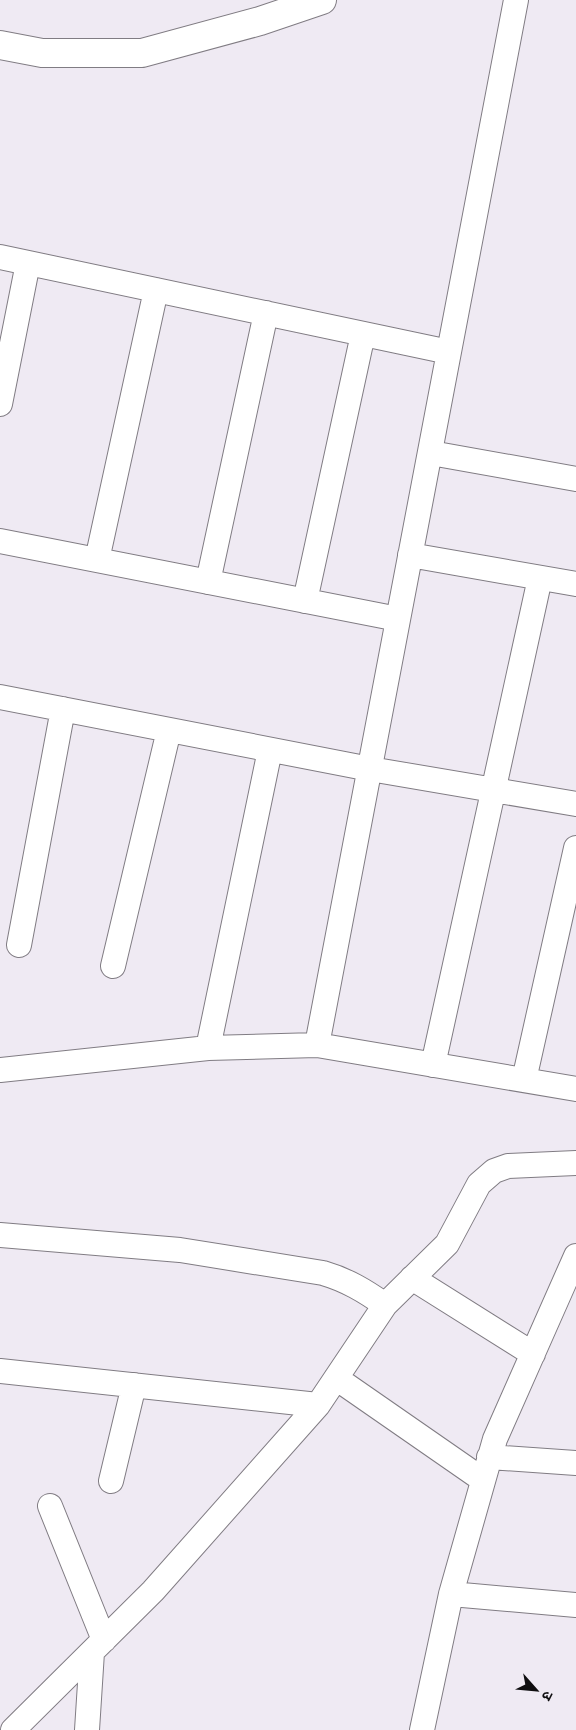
<svg xmlns="http://www.w3.org/2000/svg" width="576" height="1730" font-family="'PT Sans Narrow','Noto Sans Devanagari',sans-serif">
  <style>
    .lines { fill: none; stroke-linecap: round; stroke-linejoin: round }
    .minor-casing { stroke: #807c83; stroke-width: 26 }
    .tertiary-casing { stroke: #807c83; stroke-width: 30 }
    .minor { stroke: #fff; stroke-width: 24 }
    .tertiary { stroke: #fff; stroke-width: 28 }
  </style>
  <rect width="100%" height="100%" fill="#efeaf3"/>
  <g class="lines">
    <g class="minor-casing">
      <path id="minor" d="M0,257L449,352
        M0,404L28,263
        M431,453L576,479
        M0,541L398,619
        M410,555L576,584
        M97,560L156,290
        M208,582L266,313
        M305,601L363,334
        M0,697L370,769L576,804
        M19,945L63,709
        M113,966L169,730
        M317,1045L516,0
        M208,1048L270,750
        M433,1065L540,578
        M0,1070L208,1048L317,1045L576,1089
        M524,1080L576,848
        M0,1235L180,1250L323,1273C347,1280 365,1291 385,1305
        M412,1278L533,1354
        M0,1371L318,1405
        M336,1378L483,1480
        M489,1457L576,1463
        M111,1481L134,1385
        M50,1506L104,1640
        M451,1594L576,1605
        M13,1730L153,1591L318,1405L385,1305L447,1244L479,1184L494,1171L508,1166L576,1163
        M87,1730L92,1652
        M422,1730L451,1594L495,1439L576,1256"/>
    </g>
    <g class="tertiary-casing">
      <path id="tertiary" d="M0,45L42,53H142L260,21L322,0"/>
    </g>
    <use href="#minor" class="minor"/>
    <use href="#tertiary" class="tertiary"/>
  </g>
  <g transform="translate(536 1690) rotate(117)" stroke="#efeaf3" stroke-width="4" paint-order="stroke">
  <path d="M0-4L9 19L0 12L-9 19Z" fill="#0e0d0f"/>
  <text y="-8" font-size="14" font-weight="bold" text-anchor="middle" fill="#0e0d0f">उ</text>
  </g>
</svg>
